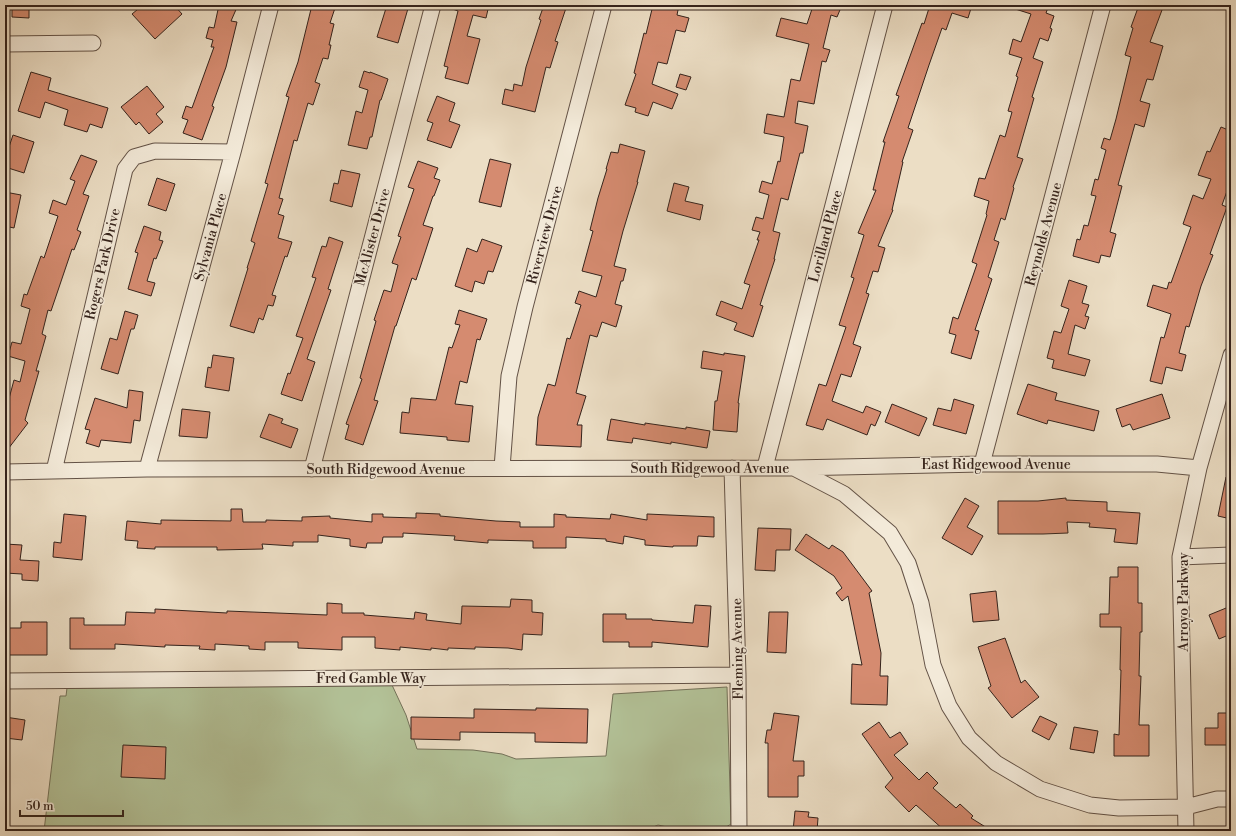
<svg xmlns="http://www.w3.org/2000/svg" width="1236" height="836" font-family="'Libre Bodoni',serif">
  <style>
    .green { fill: #b3c298; stroke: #74725a }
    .building { fill: #d58b70; stroke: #35231c }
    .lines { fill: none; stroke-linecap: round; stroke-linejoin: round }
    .minor-casing { stroke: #635246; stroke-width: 17 }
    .minor { stroke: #f3ead9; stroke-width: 15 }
    .labels { text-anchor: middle; stroke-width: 3; stroke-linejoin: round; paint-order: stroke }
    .street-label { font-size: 14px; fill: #35231c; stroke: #f3ead9 }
  </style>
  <rect width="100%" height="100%" fill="#ecdec5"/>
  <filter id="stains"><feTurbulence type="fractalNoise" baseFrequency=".005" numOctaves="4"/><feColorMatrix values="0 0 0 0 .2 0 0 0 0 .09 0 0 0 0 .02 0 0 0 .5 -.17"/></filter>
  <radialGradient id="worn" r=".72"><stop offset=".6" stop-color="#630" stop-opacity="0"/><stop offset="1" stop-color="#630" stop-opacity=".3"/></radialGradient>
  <path class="green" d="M392,685L406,715L417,749L473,750L502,754L516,759L606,756L613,694L727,687L731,824L720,831H685L658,825L644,831H44L60,696H66L67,688Z"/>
  <path class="building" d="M12,5H29V18L12,17Z
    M143,5H174L182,14L155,39L132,14Z
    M219,5H238L231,21L237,22L226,67L212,106L214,107L202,140L183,133L188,120L182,118L186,106L192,108L214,47H211L213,40L206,38L209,27L214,28Z
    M312,5H336L330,23L334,24L329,45H331L328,59L323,58L315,82L320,84L313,105L308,103L297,141L294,140L279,198L283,199L278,214L284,216L278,238L292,242L287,257L285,256L272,295L276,296L273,306L268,305L263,320L259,318L254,333L230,326L248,268H247L255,243L251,241L268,184L265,183L289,97L286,96L298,62Z
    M387,5H409L398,43L377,37Z
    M450,5H489L486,18L473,15L467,36L480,39L468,84L445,78L448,67L444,66L458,11L450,8Z
    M544,5H567L555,41L558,42L550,68L546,67L535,112L502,104L505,89L513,91L514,84L522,86L526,67L541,20L539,19Z
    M653,5H679L677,15L689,18L685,32L676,30L667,64L658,62L652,84L678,94L672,109L653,102L648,116L635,112L636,108L625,105L636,74L634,73L644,33L646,34Z
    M807,5H842L837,17L831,15L823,48L830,50L826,62L822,61L814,104L798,101L795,123L808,126L803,153H800L788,200L781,198L773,231L780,233L774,259H775L760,305L763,306L753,337L734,330L737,323L716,315L721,301L742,309L750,285L744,283L759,240H757L760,232L752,230L756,217L763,219L769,195L759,192L762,181L772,184L778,161L780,162L784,137L764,133L767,114L784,117L791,79L800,81L809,44L776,36L781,18L807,24L812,9L807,7Z
    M930,5H972L968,18L952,13L946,30L942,28L929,65L908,128L913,130L902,162H903L892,210H893L878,246L885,248L878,272L873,271L866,293L869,294L853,344L861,347L851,377L841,374L832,401L863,413L866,406L881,412L875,426L871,424L867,435L827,419L823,430L806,425L819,384L826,386L846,327L839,325L854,278L851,277L864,235L858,233L876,190H873L885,142H883L899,96L896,95L922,23L924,24Z
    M1009,5H1049L1046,13L1054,16L1050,28L1052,29L1048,41L1040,38L1033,58L1043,62L1032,97L1034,98L1017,157L1023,159L1013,187L1014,188L1005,220L1001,218L994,240L999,242L988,277L992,279L975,330L979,331L971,359L951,353L956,335L949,333L953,317L958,319L977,264L972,262L987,215L986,214L989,201L974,196L979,178L985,179L1000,135L1005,137L1012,112L1008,111L1018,77L1016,76L1022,58L1009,54L1013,39L1021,42L1031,14L1009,7Z
    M1139,5H1159L1158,8L1162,10L1150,42L1163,46L1153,80L1147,79L1140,101L1150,104L1144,127L1135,124L1118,185L1122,186L1110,232L1116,234L1110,257L1101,255L1099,263L1073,256L1077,239L1080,240L1084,225L1088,226L1096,196L1091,195L1095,179L1098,180L1106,150L1101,148L1104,138L1110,140L1116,119L1131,57L1125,55L1133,28L1131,27Z
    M364,71L370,73V72L388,79L381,100H380L372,137H370L367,149L348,145L356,111L362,113L368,90L359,87Z
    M31,72L51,78L48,90L108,108L102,128L90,124L87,132L64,125L68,110L45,102L40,118L18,111Z
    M680,74L691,77L686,90L676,87Z
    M147,86L164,107L156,114L163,122L149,134L139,122L136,125L121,107Z
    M437,96L455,103L449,121L460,125L451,148L427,140L433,123L427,121Z
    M1221,127L1231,131V180L1222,205L1227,207L1210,254L1213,255L1201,286L1189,327L1186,326L1179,353L1186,355L1182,371L1166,367L1162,384L1150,381L1161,337L1164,338L1171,314L1147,306L1153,285L1167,289L1169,282L1171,283L1191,227L1183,224L1193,195L1203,199L1211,179L1198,175L1207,151L1210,152Z
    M13,135L34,142L24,173L5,167V159Z
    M620,144L645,151L637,182H638L623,231L614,266L626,269L623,281H621L615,304L622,306L616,327L602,322L597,337L590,335L576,393L586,396L577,425H582L581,447L536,445L538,417L548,384L555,386L567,338L570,339L581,305L575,303L579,291L596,297L602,276L582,271L593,231L590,230L598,198L607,169H606L611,152L618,153Z
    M81,155L97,161L83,194L89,196L77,230L81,232L74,250L72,249L51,311L48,310L42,334L46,336L36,371H39L25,420L28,423L5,453V408L7,406L14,380L20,382L25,361L8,356L12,342L21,344L30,309L21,306L24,294L27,295L41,256L44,258L58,216L49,213L53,200L66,205L75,181L70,179Z
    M490,159L511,164L501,207L479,202Z
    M418,161L438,168L434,178L440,180L434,196H433L423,225L433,228L416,280L412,278L396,326H395L374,400L378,401L363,445L345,439L349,425L346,424L362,379L360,378L376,321L374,320L384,290L391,292L398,265L392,263L401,237L398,236L414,189L408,187Z
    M341,170L360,174L352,207L330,201L334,183L338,184Z
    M157,178L175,184L166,211L148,205Z
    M674,183L689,187L685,201L703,205L700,220L667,211Z
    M5,192L21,195L14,228L5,226Z
    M144,226L161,232L159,240L163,241L156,259L154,258L147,281L155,283L151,296L128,289L138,253L135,252Z
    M329,237L343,242L328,289L331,290L307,359L315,362L302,401L281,394L288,373L290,374L303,338L296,336L316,278L312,277L322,246L326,247Z
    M482,239L502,246L493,272L488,271L484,284L475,281L472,292L455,286L467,248L477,252Z
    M1069,280L1087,286L1082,303L1089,305L1085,316L1089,317L1085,329L1075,325L1068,354L1090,360L1085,376L1052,368L1054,360L1047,358L1054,331L1061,333L1069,309L1061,306Z
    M459,310L487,319L480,340L477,339L467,383L460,381L455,404L473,406L469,442L447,440V437L400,433L402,412L409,413L411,398L436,400L449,347L452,348L460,325L455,324Z
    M125,311L138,315L134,329H131L118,374L101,369L110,338L117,340Z
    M703,351L724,355V353L745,356L738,403H739L737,432L713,430L715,401H717L722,371L701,368Z
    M213,355L234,358L229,391L205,387L208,367L211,368Z
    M1028,384L1057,393L1055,400L1099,411L1094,431L1048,420L1047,424L1017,414Z
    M129,390L143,392L140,421L134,420L131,443L101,440L99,447L86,443L90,430L85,429L95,398L127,408Z
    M1162,394L1170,418L1133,430L1130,424L1122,427L1116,409Z
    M954,399L974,405L966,434L933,425L938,408L951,411Z
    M892,404L927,418L919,436L885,422Z
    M182,409L210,412L207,438L179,436Z
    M269,414L283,419L281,423L298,429L291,448L260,437Z
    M611,419L645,425V423L686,429V427L710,431L707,448L671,442V444L633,438L632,443L607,440Z
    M1226,477L1231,478V519L1218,516Z
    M965,498L979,506L967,527L983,536L972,555L942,538Z
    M1066,498V500L1107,502V511L1140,513L1137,544L1114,542L1116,529L1089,527L1090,523L1067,522L1068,533L1043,534H998V501H1038Z
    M231,509H242L243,522H266V520L302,521V517L330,516V518L372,522V514H383V517L416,518V513L440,514V516L496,521L520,522V527H554V514L566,515V517L610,519L611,514L647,520V514L714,517V537L698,536L697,546H673V547L645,545V540L624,536L623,544L606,541V539L566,537V548H533V541L488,540V543L454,540L455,536L403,533V537H383L382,543H367L366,548L350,546V539L318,535V542H293V546L262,544L263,549L217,550V547H155V549L137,548L138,541L125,540L127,521L161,524V520L231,521Z
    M64,514L86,516L82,560L53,557L54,542L61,543Z
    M758,528L791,529L790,550H776L775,571L755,570Z
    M806,534L829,549L832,545L843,552L872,591L869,593L881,653L880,676H888L887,705L851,704L852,664L862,665L848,596L842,601L836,593L842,588L834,576L795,550Z
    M5,544L22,545L20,560L39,561L38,581L22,580V574L5,573Z
    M1118,567H1138V603H1142V632H1140L1139,676H1141L1139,725H1149V756H1114V734L1119,735L1121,670H1120L1121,627H1100V614H1109L1110,577H1118Z
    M996,591L999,620L973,622L970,594Z
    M511,599L532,600V612L543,613L542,635L523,634L522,650L508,648L475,647V649L448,648V650L431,648V650L400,647V650L375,648V637H342V650L298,648V642H265V650L249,649V646L215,644V650L199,649L200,646L165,645V647L115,644V649H70V618H84V625H125L126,612L155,613V609L227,613V611L327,615V603L342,604V613H364V615L414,619L415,612L427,614L426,620L461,624L462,606L510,607Z
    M695,605L711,606L708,647L652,642V647H629V642H603V614H626V619H652V620L693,623Z
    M1231,606V634L1219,639L1209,615Z
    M769,612H788L786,653L767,652Z
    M21,622H47V655H7V628H21Z
    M1005,638L1021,683L1025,680L1039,697L1012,718L988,688L991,686L978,647Z
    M536,708L588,709L587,743L535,742V733L460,732V740L411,739V717L474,718V709L536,710Z
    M774,713L799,716L793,761H804V776H798V797H768V743H765L767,730H771Z
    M1218,713H1229V745H1205V728H1218Z
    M1040,716L1057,724L1049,740L1032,731Z
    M5,717L25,720L22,740L5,738Z
    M879,722L890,738L900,732L908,744L894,755L919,780L927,772L938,783L933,788L956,808L960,804L973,816L971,818L992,831H945L916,805L909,812L885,787L893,778L862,734Z
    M1074,727L1098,731L1094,753L1070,749Z
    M123,745L166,747L165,779L121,777Z
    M795,811L809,812L808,817L818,818L817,831H793Z"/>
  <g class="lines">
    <g class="minor-casing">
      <path id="minor" d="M5,44L93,43
        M982,464L1103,5
        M765,467L885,5
        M502,468L509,376L525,307L604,5
        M732,468L738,675L739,831
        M794,468L844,494L890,533L908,563L921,603L933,665L949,706L969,738L996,763L1040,789L1090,805L1119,808L1186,807L1217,799H1231
        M147,469L233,152L271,5
        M312,469L433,5
        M54,471L125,169L134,157L155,151L233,152
        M5,472L147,469L793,468L982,464H1157L1199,468
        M1180,557L1231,555
        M5,681L738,675
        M1186,831L1180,557L1199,468L1231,355"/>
    </g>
    <use href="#minor" class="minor"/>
  </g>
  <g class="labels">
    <g class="street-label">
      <text transform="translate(1043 234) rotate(-75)" y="5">Reynolds Avenue</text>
      <text transform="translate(544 235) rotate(-75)" y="5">Riverview Drive</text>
      <text transform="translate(825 236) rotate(-75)" y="5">Lorillard Place</text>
      <text transform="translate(210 237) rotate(-75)" y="5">Sylvania Place</text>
      <text transform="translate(372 237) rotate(-75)" y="5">McAlister Drive</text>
      <text transform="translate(102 264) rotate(-77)" y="5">Rogers Park Drive</text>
      <text x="996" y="469">East Ridgewood Avenue</text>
      <text x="710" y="473">South Ridgewood Avenue</text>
      <text x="386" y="474">South Ridgewood Avenue</text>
      <text transform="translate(1183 602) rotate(-90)" y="5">Arroyo Parkway</text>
      <text transform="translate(737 649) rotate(-91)" y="5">Fleming Avenue</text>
      <text x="371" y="683">Fred Gamble Way</text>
    </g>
  </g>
  <rect width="1236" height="836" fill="none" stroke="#ecdec5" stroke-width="20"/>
  <rect x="6" y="6" width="1224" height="824" fill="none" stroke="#35231c" stroke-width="2"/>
  <rect x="10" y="10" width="1216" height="816" fill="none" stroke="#35231c"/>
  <path d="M20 810v6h103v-6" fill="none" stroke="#35231c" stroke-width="2"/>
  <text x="26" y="810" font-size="12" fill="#35231c" stroke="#f3ead9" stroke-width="3" paint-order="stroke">50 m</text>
  <rect width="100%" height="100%" filter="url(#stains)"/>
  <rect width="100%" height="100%" fill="url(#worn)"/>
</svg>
